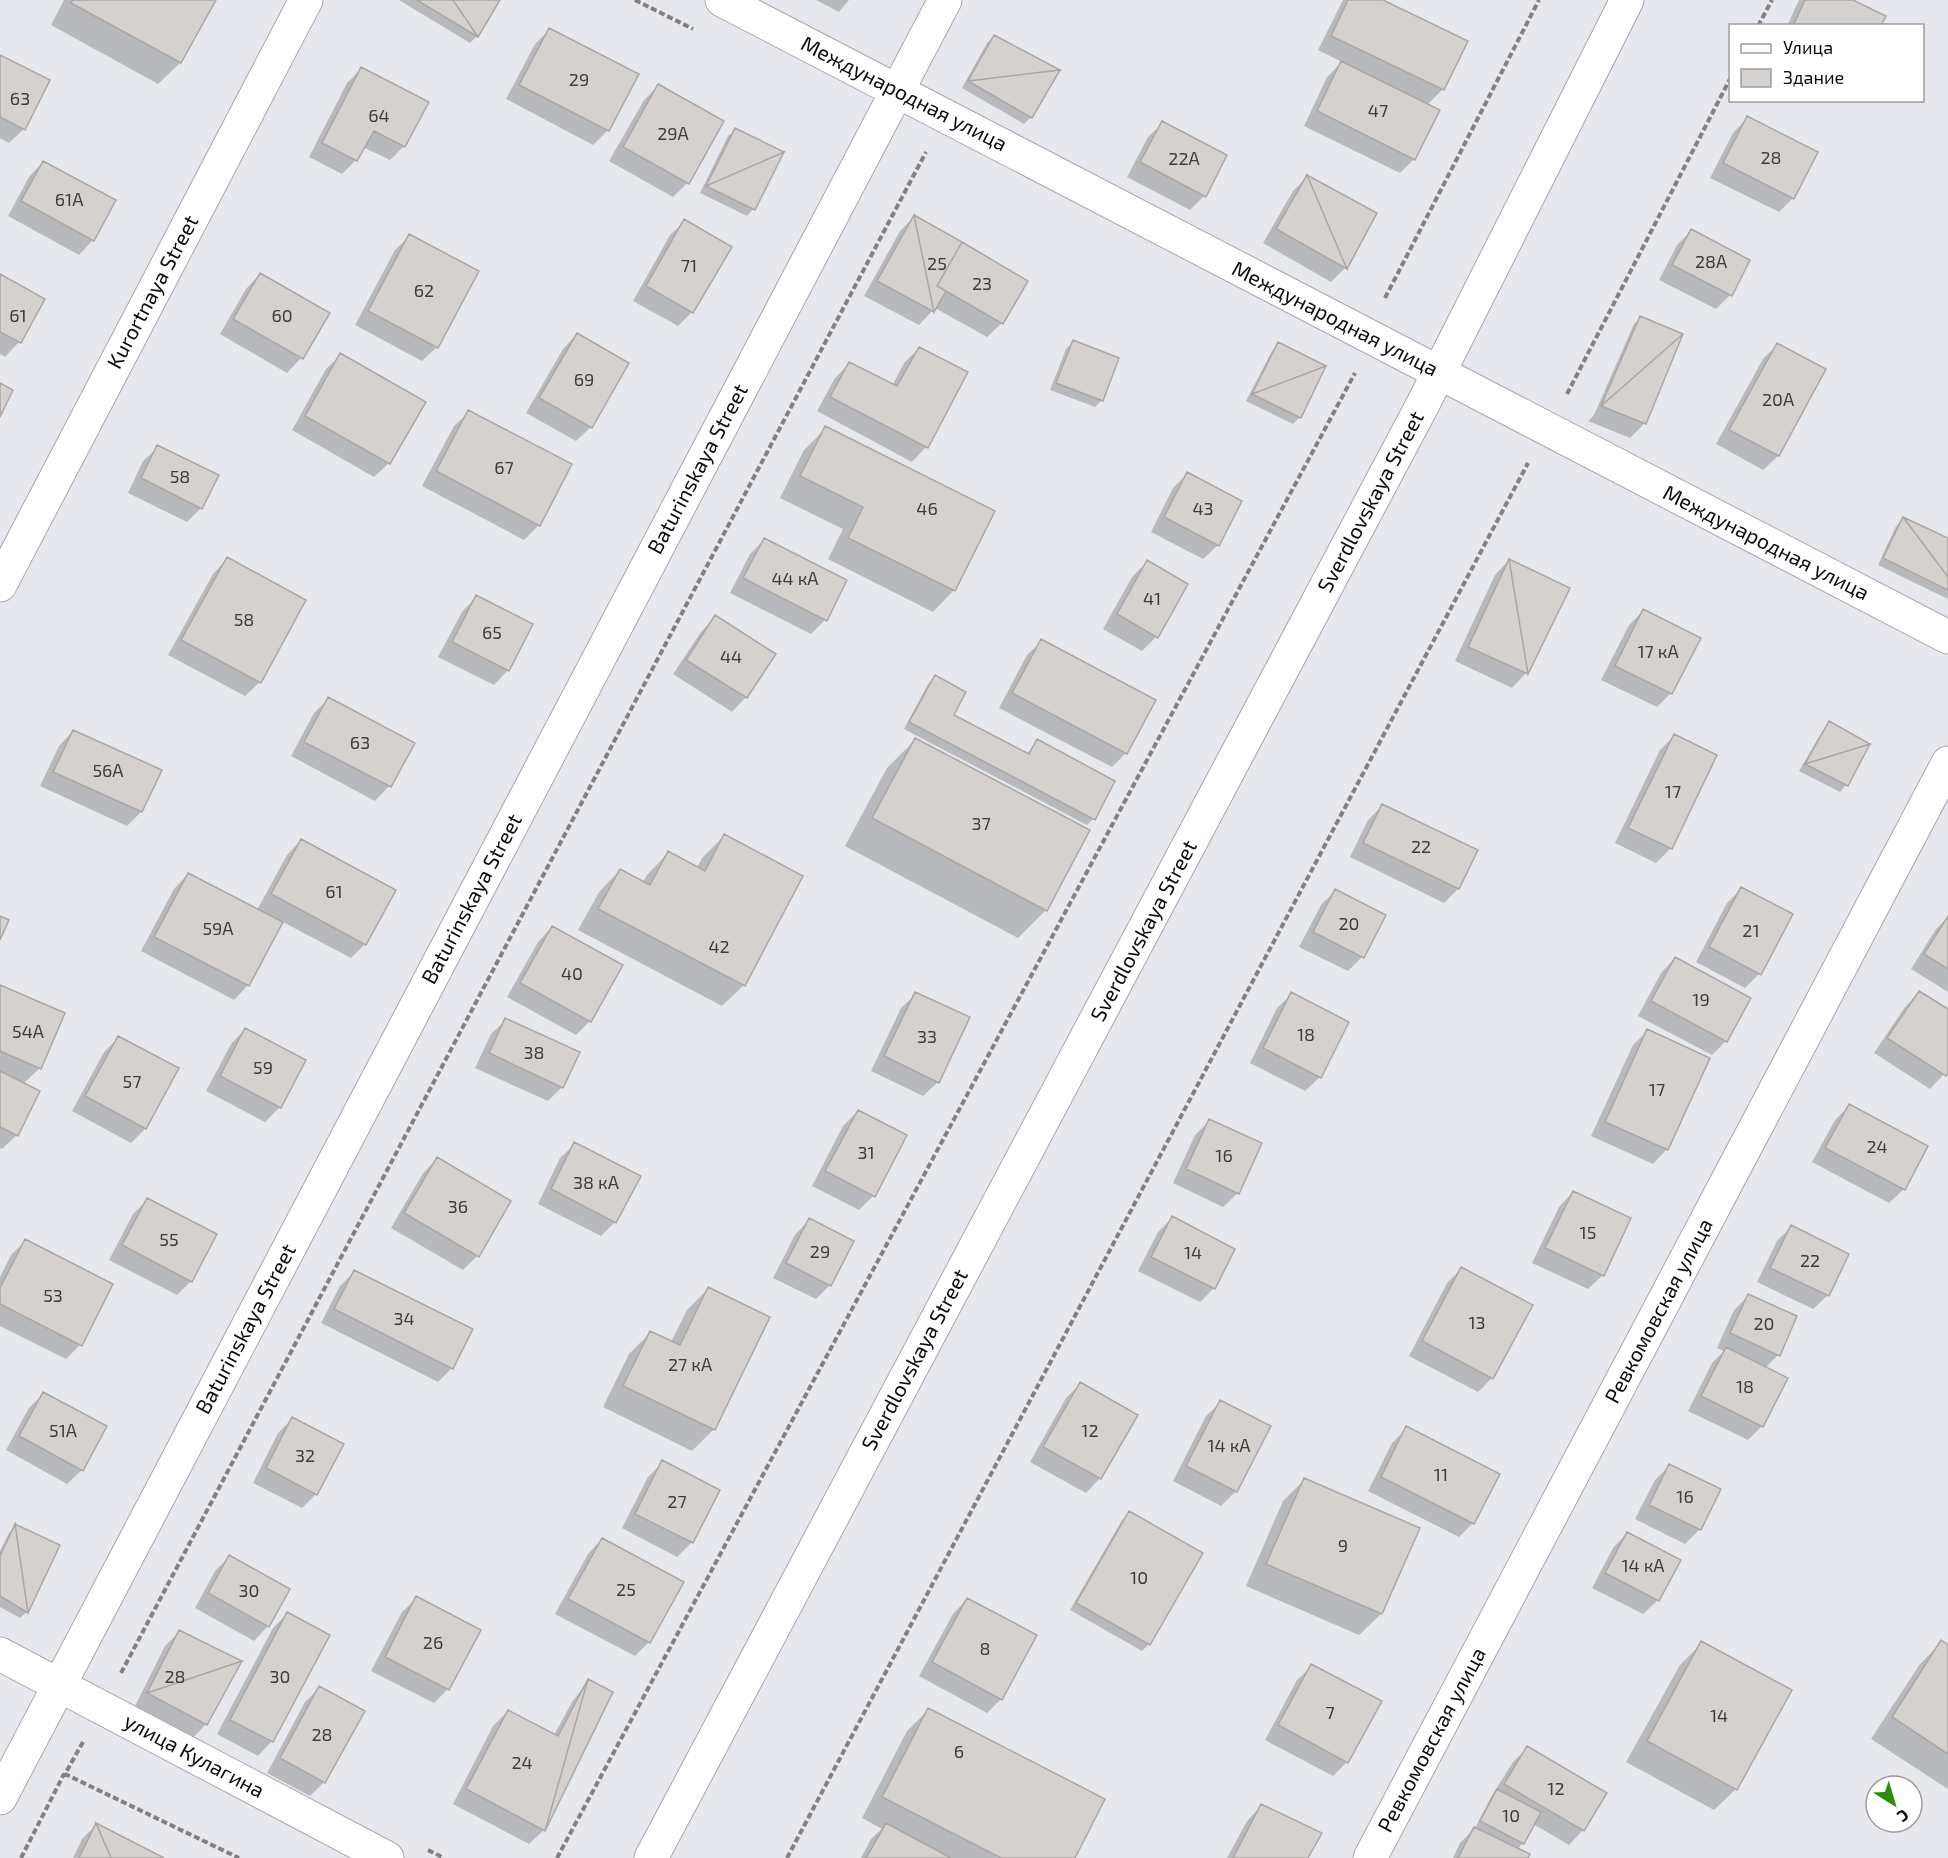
<svg xmlns="http://www.w3.org/2000/svg" width="1948" height="1858" font-family="'Exo 2',sans-serif">
  <style>
    .shadow { fill: #0003 }
    .building { fill: #d5d1ce; stroke: #aba6a3; stroke-width: 1.5 }
    .lines { fill: none; stroke-linecap: round; stroke-linejoin: round }
    .street-casing { stroke: #a8a8ad; stroke-width: 35 }
    .secondary-casing { stroke: #a8a8ad; stroke-width: 35 }
    .path { stroke: #818185; stroke-width: 4; stroke-dasharray: 6 3; stroke-linecap: butt }
    .street { stroke: #fff; stroke-width: 33 }
    .secondary { stroke: #fff; stroke-width: 33 }
    .labels { text-anchor: middle; stroke-width: 5; stroke-linejoin: round; paint-order: stroke }
    .number-label { font-size: 18px; fill: #3e3c3d }
    .street-label { font-size: 21px; fill: #0b0b0d; stroke: #fff }
  </style>
  <rect width="100%" height="100%" fill="#e7e8ed"/>
  <path class="shadow" d="M64,0H214L180,63L158,84L51,25Z
    M399,0H497L477,36L470,43Z
    M816,0H849L839,12Z
    M1343,0H1379L1443,89L1427,105L1414,159L1400,173L1304,126L1327,77L1342,62L1318,50Z
    M1799,0H1850L1880,26H1787Z
    M549,30L637,75L608,130L593,145L506,99L535,44Z
    M994,37L1031,117L1024,124L962,88L987,43Z
    M0,56L24,129L9,143L0,138Z
    M361,69L404,146L390,160L363,147L356,160L342,174L309,157L347,83Z
    M658,86L687,183L673,197L609,161L644,100Z
    M1747,118L1793,198L1779,212L1710,178L1733,133Z
    M1163,123L1204,196L1190,210L1127,177L1148,137Z
    M735,130L753,209L747,216L700,193L728,136Z
    M43,162L93,240L79,255L8,216L29,177Z
    M1307,177L1345,268L1331,282L1263,243L1293,191Z
    M914,217L1002,323L987,337L935,308L919,325L864,296L900,231Z
    M685,221L692,312L678,326L633,301L670,235Z
    M1691,231L1730,295L1716,309L1659,280L1677,245Z
    M410,236L437,347L422,361L355,325L395,250Z
    M260,274L328,314L301,358L287,373L220,334L246,289Z
    M0,276L43,300L19,342L5,357L0,354Z
    M1641,318L1681,335L1644,424L1630,438L1588,421L1594,415L1634,324Z
    M577,334L591,427L576,441L526,413L563,349Z
    M1073,342L1102,400L1095,407L1050,390L1066,349Z
    M1279,344L1300,417L1293,424L1246,401L1272,351Z
    M1777,345L1824,370L1778,456L1763,470L1716,444L1763,359Z
    M919,348L966,373L926,447L912,462L817,411L835,378L850,363L892,386L904,363Z
    M341,355L389,463L374,477L292,430L326,369Z
    M469,412L539,525L524,540L422,486L454,426Z
    M826,428L954,590L933,612L828,559L843,529L780,498L804,450Z
    M158,447L201,508L187,522L128,493L143,461Z
    M1188,473L1218,545L1203,559L1151,532L1173,488Z
    M1903,519L1948,539V599L1878,565L1896,526Z
    M764,540L825,620L811,634L730,593L750,554Z
    M227,559L260,682L245,696L168,655L213,574Z
    M1509,560L1568,589L1526,673L1512,688L1455,661L1495,575Z
    M1147,562L1156,637L1142,651L1103,629L1132,577Z
    M476,597L508,670L494,685L438,657L462,612Z
    M1643,611L1671,693L1657,707L1601,680L1629,625Z
    M715,617L746,697L732,712L673,674L701,632Z
    M1042,641L1126,753L1112,767L999,708L1027,655Z
    M935,677L952,716L1027,754L1037,741L1093,819L1087,825L904,729L928,684Z
    M328,699L413,744L389,786L375,801L291,756L314,713Z
    M1830,723L1868,745L1846,785L1840,792L1799,771L1823,730Z
    M73,731L141,812L127,826L40,786L59,746Z
    M1674,736L1715,756L1671,848L1656,863L1615,843L1660,750Z
    M915,740L1046,910L1018,938L845,846L887,768Z
    M1382,806L1458,889L1444,903L1350,857L1368,820Z
    M724,836L744,985L722,1006L578,930L599,892L620,870L643,882L647,875L668,853L697,868L702,858Z
    M301,840L365,944L351,958L281,921L248,985L234,1000L141,951L174,889L188,874L257,910L287,855Z
    M1741,889L1759,974L1745,988L1696,962L1727,903Z
    M1335,891L1362,957L1348,971L1299,947L1321,905Z
    M1948,917V992L1911,969L1936,929Z
    M552,927L590,1021L576,1035L507,997L538,942Z
    M1675,958L1726,1041L1712,1055L1638,1016L1661,973Z
    M0,986L40,1068L23,1084L17,1135L2,1149L0,1148Z
    M1919,993L1948,1011V1070L1930,1089L1874,1053L1905,1007Z
    M916,994L938,1082L923,1096L871,1071L901,1008Z
    M1292,994L1320,1077L1305,1091L1250,1063L1277,1008Z
    M506,1020L562,1087L548,1101L475,1068L491,1034Z
    M245,1029L280,1107L265,1122L206,1091L231,1044Z
    M1647,1031L1667,1149L1653,1164L1591,1136L1633,1045Z
    M118,1038L177,1068L145,1129L131,1143L72,1111L104,1052Z
    M1849,1106L1904,1189L1889,1203L1812,1162L1835,1120Z
    M858,1111L873,1196L859,1210L812,1186L843,1126Z
    M1209,1121L1238,1193L1223,1207L1173,1183L1195,1135Z
    M575,1144L615,1222L601,1236L538,1204L560,1158Z
    M437,1159L509,1202L477,1256L463,1270L391,1228L423,1173Z
    M1573,1192L1603,1275L1588,1289L1532,1263L1559,1207Z
    M147,1200L191,1281L177,1295L109,1260L133,1214Z
    M1172,1218L1214,1288L1200,1302L1138,1271L1158,1232Z
    M809,1220L830,1285L816,1299L773,1278L795,1235Z
    M1791,1227L1828,1295L1813,1309L1757,1282L1777,1241Z
    M25,1241L80,1345L66,1359L0,1326V1277L11,1255Z
    M1461,1269L1492,1378L1478,1392L1409,1356L1447,1283Z
    M355,1271L452,1368L438,1382L321,1323L340,1286Z
    M708,1289L768,1318L714,1429L692,1451L603,1407L629,1354L651,1332L671,1342L687,1310Z
    M1749,1295L1778,1355L1765,1368L1762,1426L1748,1440L1688,1411L1712,1363L1724,1351L1717,1348L1734,1310Z
    M1080,1384L1136,1415L1100,1478L1086,1493L1030,1462L1066,1398Z
    M43,1394L82,1470L67,1484L6,1450L29,1408Z
    M1221,1402L1269,1427L1236,1491L1221,1506L1173,1481L1206,1416Z
    M292,1419L316,1494L302,1508L253,1483L278,1433Z
    M1407,1428L1473,1523L1459,1537L1368,1491L1392,1443Z
    M663,1462L718,1491L691,1543L677,1557L622,1528L648,1477Z
    M1669,1466L1719,1490L1700,1529L1685,1544L1635,1519L1655,1480Z
    M1304,1480L1418,1529L1381,1614L1359,1635L1246,1586L1283,1501Z
    M1129,1513L1149,1644L1142,1651L1070,1610L1122,1520Z
    M16,1526L27,1612L20,1618L0,1607V1551L9,1533Z
    M1627,1533L1658,1600L1643,1614L1592,1588L1613,1548Z
    M602,1539L649,1642L635,1656L555,1614L588,1554Z
    M229,1557L288,1589L268,1626L254,1641L195,1608L215,1571Z
    M417,1598L448,1689L434,1703L371,1671L402,1612Z
    M967,1599L1001,1699L987,1713L919,1676L953,1614Z
    M287,1614L272,1741L258,1756L217,1734L273,1628Z
    M179,1632L206,1724L192,1739L134,1708L165,1646Z
    M1942,1642L1948,1646V1789L1871,1739L1920,1664Z
    M1702,1643L1736,1789L1714,1810L1626,1762L1680,1665Z
    M1312,1666L1347,1762L1333,1776L1265,1740L1297,1680Z
    M588,1681L544,1830L529,1844L453,1804L493,1726L508,1711L554,1735L572,1702Z
    M319,1688L324,1782L310,1796L267,1773L305,1702Z
    M928,1710L1073,1858H861L871,1839L882,1829L862,1818L907,1731Z
    M1527,1748L1583,1830L1569,1845L1533,1824L1523,1843L1517,1850L1526,1858H1453L1460,1843L1475,1828L1491,1797L1513,1762Z
    M1261,1806L1306,1858H1227L1247,1821Z
    M96,1825L160,1858H73L82,1839Z"/>
  <path class="building" d="M73,0H216L181,63L71,3Z
    M417,0H453L478,37Z
    M453,0H500L478,37Z
    M1348,0H1383L1468,41L1444,90L1331,36Z
    M1805,0H1853L1886,16L1881,26H1793Z
    M549,28L639,74L609,131L519,85Z
    M994,35L1060,70L968,81Z
    M0,55L50,80L25,130L0,117Z
    M1341,61L1440,110L1415,160L1317,111Z
    M361,67L429,102L405,147L374,131L357,161L322,143Z
    M1060,70L1032,118L968,81Z
    M658,84L724,121L689,184L623,147Z
    M1747,116L1818,152L1794,199L1723,163Z
    M1162,121L1227,155L1206,197L1140,162Z
    M735,128L784,152L706,186Z
    M784,152L755,210L706,186Z
    M43,161L116,200L94,241L21,201Z
    M1307,175L1347,269L1276,229Z
    M1307,175L1377,213L1347,269Z
    M914,215L962,242L937,286L946,291L934,312Z
    M914,215L934,312L877,281Z
    M684,219L732,247L693,313L646,286Z
    M1691,229L1750,260L1732,296L1672,265Z
    M409,234L479,271L438,348L368,311Z
    M962,242L1028,281L1003,324L937,286Z
    M260,273L330,313L303,359L233,319Z
    M0,274L45,299L21,343L0,332Z
    M1640,316L1683,334L1601,406Z
    M577,333L629,363L592,428L539,398Z
    M1683,334L1646,424L1601,406Z
    M1073,340L1119,358L1103,401L1056,383Z
    M1278,342L1326,366L1252,394Z
    M1777,343L1826,369L1779,456L1729,430Z
    M919,347L968,372L928,448L830,397L849,362L897,386Z
    M340,353L426,402L390,464L305,416Z
    M1326,366L1301,418L1252,394Z
    M0,383L13,390L0,417Z
    M468,410L572,464L540,526L436,471Z
    M825,426L995,511L955,591L848,538L863,507L800,476Z
    M157,445L219,475L202,509L141,478Z
    M1187,472L1242,501L1219,546L1164,517Z
    M1903,517L1948,538V577Z
    M1903,517L1948,577V590L1883,558Z
    M764,538L847,580L827,621L743,578Z
    M227,557L306,600L261,683L181,640Z
    M1509,559L1570,588L1528,674Z
    M1509,559L1528,674L1468,647Z
    M1147,560L1188,584L1158,638L1117,614Z
    M476,595L533,624L509,671L452,642Z
    M1643,609L1701,638L1672,694L1615,666Z
    M715,615L776,654L747,698L686,660Z
    M1041,639L1156,700L1127,754L1012,693Z
    M935,675L966,692L954,715L1029,754L1037,739L1115,781L1095,820L909,722Z
    M328,697L415,743L391,787L304,742Z
    M1829,721L1870,744L1805,764Z
    M73,730L162,770L142,812L53,772Z
    M1674,734L1717,755L1672,849L1628,828Z
    M915,738L1090,830L1047,911L872,818Z
    M1870,744L1848,786L1805,764Z
    M1382,804L1478,850L1459,889L1363,843Z
    M724,834L803,876L745,986L598,909L620,869L650,885L668,851L705,871Z
    M301,839L396,890L366,945L271,894Z
    M188,873L283,922L249,986L154,937Z
    M1741,887L1793,914L1761,975L1709,947Z
    M1335,889L1386,915L1364,958L1313,932Z
    M0,916L9,920L0,940Z
    M1948,916V969L1924,954Z
    M552,926L623,965L591,1022L520,983Z
    M1675,957L1751,998L1727,1042L1651,1001Z
    M0,985L65,1013L41,1069L0,1051Z
    M1919,991L1948,1009V1073L1946,1076L1887,1038Z
    M915,992L970,1017L939,1083L884,1056Z
    M1291,992L1349,1022L1321,1078L1263,1048Z
    M505,1018L580,1052L563,1088L489,1053Z
    M245,1028L306,1060L281,1108L220,1076Z
    M1647,1029L1710,1058L1668,1150L1605,1122Z
    M118,1036L179,1068L146,1129L85,1096Z
    M0,1071L40,1091L18,1136L0,1127Z
    M1849,1104L1928,1146L1905,1190L1825,1148Z
    M858,1110L907,1135L875,1197L825,1171Z
    M1209,1119L1262,1143L1239,1194L1186,1169Z
    M574,1142L641,1176L616,1223L551,1189Z
    M437,1157L511,1201L479,1257L404,1213Z
    M1573,1191L1631,1218L1604,1276L1545,1248Z
    M147,1198L217,1234L192,1282L122,1245Z
    M1172,1216L1235,1249L1215,1289L1151,1257Z
    M809,1218L854,1241L831,1286L786,1263Z
    M1791,1225L1849,1254L1829,1296L1770,1268Z
    M25,1239L113,1284L82,1346L0,1304V1288Z
    M1461,1267L1533,1305L1493,1379L1422,1341Z
    M354,1270L473,1329L453,1369L334,1309Z
    M708,1287L770,1317L715,1430L623,1386L650,1331L680,1345Z
    M1748,1294L1797,1316L1780,1356L1730,1333Z
    M1726,1347L1788,1378L1763,1427L1701,1396Z
    M1080,1382L1138,1415L1101,1479L1043,1447Z
    M43,1392L107,1426L83,1471L19,1436Z
    M1220,1400L1271,1426L1237,1492L1186,1466Z
    M292,1417L344,1444L317,1495L266,1468Z
    M1406,1426L1500,1474L1474,1524L1381,1477Z
    M662,1460L720,1490L693,1543L635,1514Z
    M1669,1464L1721,1489L1701,1530L1649,1505Z
    M1304,1478L1420,1528L1382,1614L1266,1564Z
    M1129,1511L1203,1553L1150,1645L1076,1603Z
    M15,1524L60,1545L28,1613Z
    M15,1524L28,1613L0,1596V1556Z
    M1627,1532L1681,1560L1659,1601L1605,1573Z
    M602,1538L684,1582L650,1643L568,1599Z
    M229,1555L290,1589L269,1627L208,1593Z
    M416,1596L481,1630L449,1690L385,1657Z
    M967,1598L1037,1635L1002,1700L932,1662Z
    M287,1612L330,1635L273,1742L230,1720Z
    M179,1630L242,1661L147,1693Z
    M1941,1640L1948,1645V1754L1892,1717Z
    M1701,1641L1792,1690L1737,1790L1647,1741Z
    M242,1661L207,1725L147,1693Z
    M1311,1664L1382,1701L1348,1763L1278,1725Z
    M588,1679L545,1831L466,1789L508,1710L558,1736Z
    M588,1679L613,1692L545,1831Z
    M319,1686L365,1711L325,1783L280,1758Z
    M928,1708L1105,1799L1075,1858H1001L882,1797Z
    M1527,1746L1607,1793L1584,1831L1504,1784Z
    M1497,1789L1541,1812L1524,1844L1480,1821Z
    M1261,1804L1322,1833L1308,1858H1233Z
    M96,1823L164,1858H111Z
    M96,1823L111,1858H79Z
    M886,1823L951,1858H866Z
    M1474,1827L1530,1854L1528,1858H1458Z"/>
  <g class="lines">
    <g class="street-casing">
      <path id="street" d="M0,585L306,0
        M0,1798L945,0
        M651,1858L1423,404L1627,0
        M1370,1858L1948,763"/>
    </g>
    <g class="secondary-casing">
      <path id="secondary" d="M722,0L1948,637
        M0,1654L387,1858"/>
    </g>
    <path class="path" d="M635,0L693,29
      M1758,26L1772,0
      M1385,298L1539,0
      M1567,394L1730,79
      M121,1673L926,152
      M83,1742L65,1774L239,1858
      M428,1850L444,1858
      M21,1858L64,1774
      M557,1858L1355,373
      M787,1858L1528,463"/>
    <use href="#street" class="street"/>
    <use href="#secondary" class="secondary"/>
  </g>
  <g class="labels">
    <g class="number-label">
      <text x="579" y="86">29</text>
      <text x="20" y="105">63</text>
      <text x="1378" y="117">47</text>
      <text x="379" y="122">64</text>
      <text x="673" y="140">29А</text>
      <text x="1771" y="164">28</text>
      <text x="1184" y="165">22А</text>
      <text x="69" y="206">61А</text>
      <text x="1711" y="268">28А</text>
      <text x="937" y="270">25</text>
      <text x="689" y="272">71</text>
      <text x="982" y="290">23</text>
      <text x="424" y="297">62</text>
      <text x="18" y="322">61</text>
      <text x="282" y="322">60</text>
      <text x="584" y="386">69</text>
      <text x="1778" y="406">20А</text>
      <text x="504" y="474">67</text>
      <text x="180" y="483">58</text>
      <text x="927" y="515">46</text>
      <text x="1203" y="515">43</text>
      <text x="795" y="585">44 кА</text>
      <text x="1152" y="605">41</text>
      <text x="244" y="626">58</text>
      <text x="492" y="639">65</text>
      <text x="1658" y="658">17 кА</text>
      <text x="731" y="663">44</text>
      <text x="360" y="749">63</text>
      <text x="108" y="777">56А</text>
      <text x="1673" y="798">17</text>
      <text x="981" y="830">37</text>
      <text x="1421" y="853">22</text>
      <text x="334" y="898">61</text>
      <text x="1349" y="930">20</text>
      <text x="218" y="935">59А</text>
      <text x="1751" y="937">21</text>
      <text x="719" y="953">42</text>
      <text x="572" y="980">40</text>
      <text x="1701" y="1006">19</text>
      <text x="28" y="1038">54А</text>
      <text x="1306" y="1041">18</text>
      <text x="927" y="1043">33</text>
      <text x="534" y="1059">38</text>
      <text x="263" y="1074">59</text>
      <text x="132" y="1088">57</text>
      <text x="1657" y="1096">17</text>
      <text x="1877" y="1153">24</text>
      <text x="866" y="1159">31</text>
      <text x="1224" y="1162">16</text>
      <text x="596" y="1189">38 кА</text>
      <text x="458" y="1213">36</text>
      <text x="1588" y="1239">15</text>
      <text x="169" y="1246">55</text>
      <text x="820" y="1258">29</text>
      <text x="1193" y="1259">14</text>
      <text x="1810" y="1267">22</text>
      <text x="53" y="1302">53</text>
      <text x="404" y="1325">34</text>
      <text x="1477" y="1329">13</text>
      <text x="1764" y="1330">20</text>
      <text x="690" y="1371">27 кА</text>
      <text x="1745" y="1393">18</text>
      <text x="63" y="1437">51А</text>
      <text x="1090" y="1437">12</text>
      <text x="1229" y="1452">14 кА</text>
      <text x="305" y="1462">32</text>
      <text x="1441" y="1481">11</text>
      <text x="1685" y="1503">16</text>
      <text x="677" y="1508">27</text>
      <text x="1343" y="1552">9</text>
      <text x="1643" y="1572">14 кА</text>
      <text x="1139" y="1584">10</text>
      <text x="626" y="1596">25</text>
      <text x="249" y="1597">30</text>
      <text x="433" y="1649">26</text>
      <text x="985" y="1655">8</text>
      <text x="175" y="1683">28</text>
      <text x="280" y="1683">30</text>
      <text x="1330" y="1719">7</text>
      <text x="1719" y="1722">14</text>
      <text x="322" y="1741">28</text>
      <text x="959" y="1758">6</text>
      <text x="522" y="1769">24</text>
      <text x="1556" y="1795">12</text>
      <text x="1511" y="1822">10</text>
    </g>
    <g class="street-label">
      <text transform="translate(904 94) rotate(27)" y="7">Международная улица</text>
      <text transform="translate(153 292) rotate(-62)" y="7">Kurortnaya Street</text>
      <text transform="translate(1335 319) rotate(27)" y="7">Международная улица</text>
      <text transform="translate(698 469) rotate(-62)" y="7">Baturinskaya Street</text>
      <text transform="translate(1371 502) rotate(-62)" y="7">Sverdlovskaya Street</text>
      <text transform="translate(1766 543) rotate(27)" y="7">Международная улица</text>
      <text transform="translate(472 899) rotate(-62)" y="7">Baturinskaya Street</text>
      <text transform="translate(1144 931) rotate(-62)" y="7">Sverdlovskaya Street</text>
      <text transform="translate(1659 1311) rotate(-62)" y="7">Ревкомовская улица</text>
      <text transform="translate(246 1329) rotate(-62)" y="7">Baturinskaya Street</text>
      <text transform="translate(915 1360) rotate(-62)" y="7">Sverdlovskaya Street</text>
      <text transform="translate(1432 1740) rotate(-62)" y="7">Ревкомовская улица</text>
      <text transform="translate(194 1756) rotate(28)" y="7">улица Кулагина</text>
    </g>
  </g>
  <rect x="1729" y="24" width="195" height="78" fill="#ffffff" stroke="#9d9d9e" stroke-width="1.5"/>
  <rect x="1741" y="44" width="30" height="9" fill="#ffffff" stroke="#9d9d9e" stroke-width="1.5"/>
  <text x="1783" y="54" font-size="18" fill="#0b0b0d">Улица</text>
  <rect x="1741" y="69" width="30" height="18" fill="#d5d1ce" stroke="#9d9d9e" stroke-width="1.5"/>
  <text x="1783" y="84" font-size="18" fill="#0b0b0d">Здание</text>
  <g transform="translate(1894 1804) rotate(143)"><circle r="28" fill="#ffffff" stroke="#9d9d9e" stroke-width="1.5"/>
  <path d="M0-4.5L10 22L0 15L-10 22Z" fill="#2a8e09"/>
  <text y="-9" font-size="16" font-weight="bold" text-anchor="middle" fill="#0b0b0d">С</text>
  </g>
</svg>
